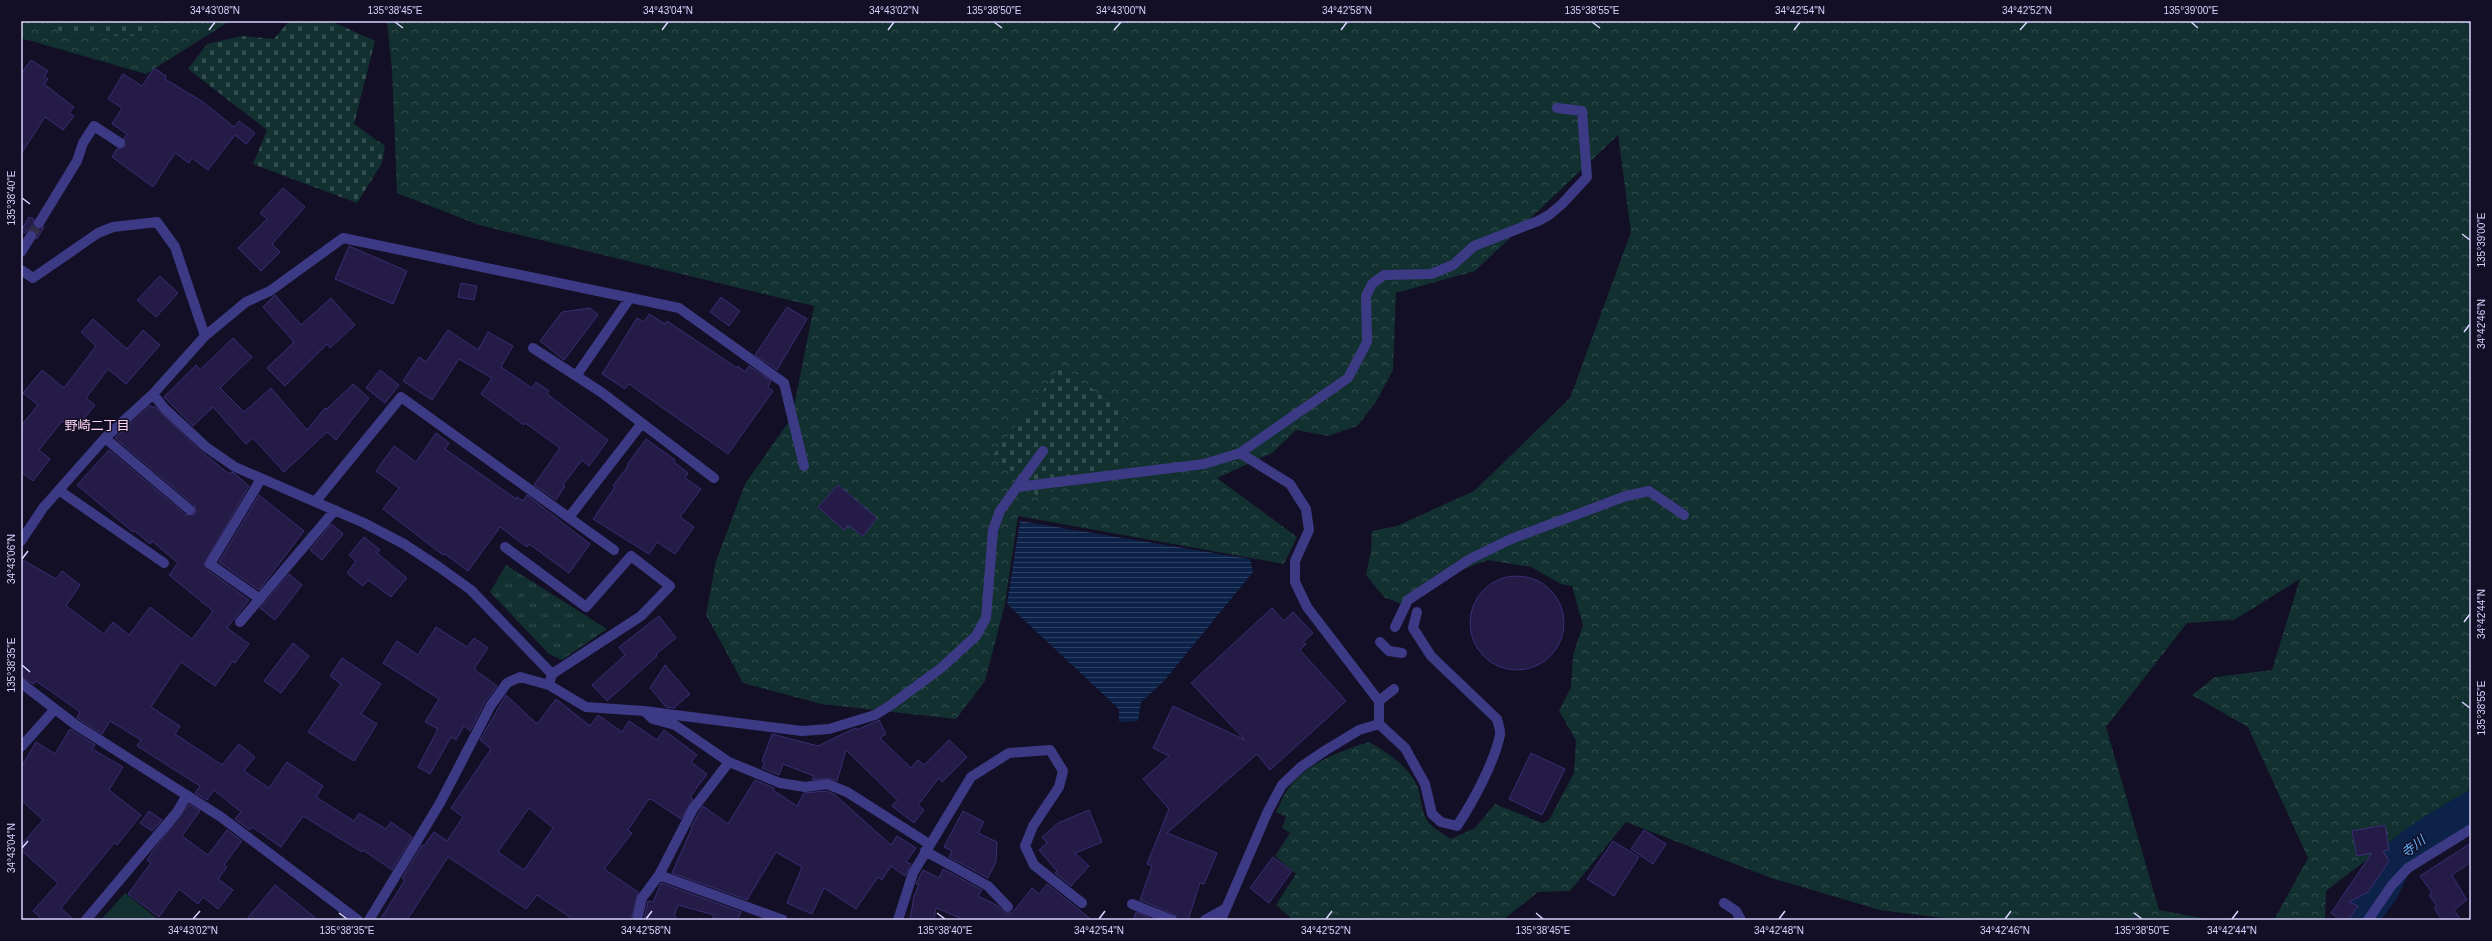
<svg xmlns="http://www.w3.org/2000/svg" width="2492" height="941" font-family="Helvetica,'Noto Sans JP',sans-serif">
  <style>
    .forest { fill: url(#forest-crowns) }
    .cemetery { fill: url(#cemetery-stones) }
    .park { fill: url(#park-tufts) }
    .pitch { fill: #12302f }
    .water { fill: url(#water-rules) }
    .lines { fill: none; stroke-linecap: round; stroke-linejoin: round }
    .river { stroke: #0c2248; stroke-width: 35 }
    .building { fill: #241b47; stroke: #3b2d73; fill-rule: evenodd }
    .minor-tunnel { stroke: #312d47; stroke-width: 10; stroke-dasharray: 10 5; stroke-linecap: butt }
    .minor { stroke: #3d3a85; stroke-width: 10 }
    .ticks { fill: none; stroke: #d9d4ff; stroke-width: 1.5 }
    .labels { text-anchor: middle; stroke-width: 3; stroke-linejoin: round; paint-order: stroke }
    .neighbourhood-label { font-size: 13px; fill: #ffd6f0; stroke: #130f26 }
    .water-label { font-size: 13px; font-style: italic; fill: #62b6ff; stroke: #130f26 }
    .neatline { fill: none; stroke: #d9d4ff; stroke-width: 1.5 }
    .ticks-label { font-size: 10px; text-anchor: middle; fill: #d9d4ff }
  </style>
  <defs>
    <pattern id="forest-crowns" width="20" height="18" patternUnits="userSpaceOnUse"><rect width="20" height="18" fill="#12302f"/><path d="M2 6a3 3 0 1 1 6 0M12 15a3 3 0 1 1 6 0" fill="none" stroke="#344d4e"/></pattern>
    <pattern id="cemetery-stones" width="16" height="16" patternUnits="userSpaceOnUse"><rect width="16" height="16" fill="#12302f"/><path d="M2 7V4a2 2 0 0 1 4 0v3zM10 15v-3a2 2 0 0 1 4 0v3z" fill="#344d4e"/></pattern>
    <pattern id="park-tufts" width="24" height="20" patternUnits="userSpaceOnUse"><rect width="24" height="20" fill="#12302f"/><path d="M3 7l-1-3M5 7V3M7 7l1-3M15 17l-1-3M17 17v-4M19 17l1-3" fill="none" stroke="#344d4e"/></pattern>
    <pattern id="water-rules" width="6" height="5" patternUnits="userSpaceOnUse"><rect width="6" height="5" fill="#0c2248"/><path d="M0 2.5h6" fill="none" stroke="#2f4163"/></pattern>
  </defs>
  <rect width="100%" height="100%" fill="#130f26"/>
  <path class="forest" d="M21,21H230L146,74L21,38Z
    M387,21H2471V781L2467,796L2378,851L2326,891L2325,920H2274L2308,858L2248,727L2192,695L2215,677L2272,670L2300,579L2234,620L2187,623L2106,727L2159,910L2213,920H1960L1880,910L1771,878L1626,822L1570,891L1538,892L1503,920H1293L1276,905L1296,874L1275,856L1290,833L1282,828L1286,817L1276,812C1280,805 1283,796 1287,790C1304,764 1341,751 1369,742C1388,753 1409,766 1418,788C1420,793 1420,800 1422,806C1425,825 1436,829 1451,839L1475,828L1495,804L1542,823L1549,820L1574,773L1576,740L1559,711L1571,687L1573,655L1583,625L1572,586L1561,584L1531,567L1488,560L1459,571L1407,606L1384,597L1366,575L1371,551L1372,531L1397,526L1474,491L1570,398L1631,232L1618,135L1475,271L1396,293L1393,370L1376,402L1357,426L1328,436L1296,430L1272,453L1217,478L1297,537L1284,564L1018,516L1005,604L985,681L956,719L821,704L743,683L706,615L716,561L745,484L792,417L814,306L479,225L397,193L392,70Z"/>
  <path class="cemetery" d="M55,21H163L164,24L129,37L59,31Z
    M289,21H331L375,41L354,124L385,146L382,163L357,203L253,164L267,130L188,69L207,44L242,36L274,39Z
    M1062,366L1123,412L1120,461L1038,497L994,454Z"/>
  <path class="park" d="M506,565L607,629L562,660L549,654L490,592Z"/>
  <path class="pitch" d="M125,893L159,920H101Z"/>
  <path class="water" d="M1020,521L1250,559L1253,572L1164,681L1141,702L1138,721L1119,722V709L1007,604Z"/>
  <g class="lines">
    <path class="river" d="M2359,920L2382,889L2396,859L2426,836L2471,809"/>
  </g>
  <path class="building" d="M31,60L48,71L44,77L48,79L44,84L74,107L69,113L74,116L63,130L45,117L21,154V74Z
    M154,68L166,76L165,79L203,102L234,127L239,121L255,133L246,144L235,135L208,170L192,158L189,163L175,153L153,187L112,157L117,149L125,147L124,138L127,134L112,124L122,108L108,99L123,74L142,86Z
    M283,188L305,207L272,244L280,252L261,271L238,248L267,219L260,213Z
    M29,217L34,219L33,223L35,228L44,227L37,239L34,230H28L25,233L21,231Z
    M349,246L407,271L393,304L335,279Z
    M160,276L178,293L156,317L137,300Z
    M461,283L477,286L474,300L458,297Z
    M275,295L301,325L331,298L355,325L330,348L327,344L285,386L267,368L294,342L263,307Z
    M721,297L740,311L729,326L710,312Z
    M787,307L807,319L777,370L755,355Z
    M590,308L598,315L564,360L540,341L562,312Z
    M649,314L665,324L667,321L737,368L738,366L745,372L749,366L771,381L768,387L773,391L728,454L629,384L625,389L602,374L637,318L644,322Z
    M93,319L127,349L143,330L160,345L126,384L108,369L86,398L95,405L74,431L62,421L39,450L50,459L33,481L21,472V426L38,405L23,393L42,370L64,388L96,346L81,332Z
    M448,330L478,350L488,332L513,346L501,367L532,388L536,382L549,391L547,394L608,440L589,466L582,460L563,485L565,486L556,500L534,485L560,448L525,423L524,425L481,394L492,378L459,359L432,400L403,381L419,357L426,362Z
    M233,338L252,357L220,388L244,412L271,388L307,430L325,408L327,409L353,384L369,398L336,440L327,432L284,472L253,438L246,444L213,407L193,426L164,397L196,365L200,370Z
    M380,370L399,385L385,403L366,388Z
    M150,405L153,408L154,406L202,452L229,474L231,472L234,473L249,486L204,564L206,569L249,600L227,628L249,644L235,663L233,661L215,686L181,662L151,707L180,726L175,734L222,765L239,744L255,757L244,771L269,788L287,762L323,786L316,797L354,821L359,813L386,829L391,822L412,837L392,870L363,850L362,852L303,816L281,847L252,827L250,830L235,819L241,812L214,790L207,800L195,793L200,786L137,746L141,740L110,721L102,734L77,718L80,712L62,699L36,681L34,684L21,677V559L56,579L62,571L80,585L66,606L104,634L113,622L129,635L150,607L192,639L213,611L169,575L178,563L152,541L150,544L135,531L133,532L77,485L109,450L186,515L195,514L196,511L194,505L115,438Z
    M436,433L449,443L445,449L516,499L517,497L523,501L527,495L590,544L569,573L529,544L527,547L500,527L468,571L445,554L443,555L383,509L399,488L376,471L394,446L416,462Z
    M646,439L675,460L674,462L688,473L685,478L701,489L680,517L694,527L675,554L657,542L649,554L593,519L615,487L613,486L628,466L627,465Z
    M838,485L877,518L863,536L848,525L844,530L818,507Z
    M259,495L304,531L259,590L219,562Z
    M330,525H333L343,534L322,560L310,550Z
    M364,537L380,550L377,553L407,578L391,597L368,580L363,586L347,573L356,561L349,555Z
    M289,574L302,585L275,620L260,608Z
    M1470 623a47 47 0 1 1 94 0a47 47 0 1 1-94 0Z
    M1272,608L1284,621L1293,612L1313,633L1303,642L1306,644L1300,650L1346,701L1270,770L1257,754L1167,833L1217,853L1204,884L1200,883L1188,920H1178L1174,914L1140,900L1152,866L1147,864L1169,809L1143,779L1169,756L1153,748L1173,706L1245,740L1191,683Z
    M659,616L676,638L656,654L657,656L607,701L592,685L625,655L619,647Z
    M436,627L467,647L474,638L488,648L474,669L497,686L485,702L470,731L464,726L456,740L451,737L430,774L418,767L438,729L425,722L439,699L383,663L397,641L418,655Z
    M293,643L309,656L281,693L264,681Z
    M342,658L381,684L361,714L377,724L354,761L308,732L341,684L330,676Z
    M665,665L690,694L674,708L666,707L650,688Z
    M506,695L537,724L556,699L590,726L598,715L622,732L629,721L657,740L664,730L697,755L691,762L707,774L690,797L693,799L681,819L651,799L648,800L628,830L632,833L604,869L638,892L631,920H574L537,895L526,909L448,857L407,920H380L405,880L402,878L422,845L424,846L434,832L447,841L463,817L451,808L491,749L480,740ZM529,808L553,828L524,870L498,852Z
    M879,720L886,734L880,738L911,768L918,760L924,765L949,740L967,757L942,782L939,778L918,805L924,810L914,823L892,806L897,800L846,750L837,781L827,778L812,780L814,776L783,764L779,775L762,768L765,762L762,761L772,734L818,746L853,729L856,728L857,730Z
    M70,729L95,745L92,749L123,767L109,790L141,815L117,845L114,843L61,908L74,920H43L33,911L58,883L21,850V845L43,820L21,800V767L36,742L55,754Z
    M1531,753L1565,769L1542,815L1509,799Z
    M755,780L774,788L773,790L797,806L804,793L826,791L834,794L891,845L897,836L916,848L906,862L911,864L905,876L891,866L882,880L878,877L856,909L824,888L812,914L787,903L802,867L776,852L747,900L672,873L692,828L691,827L703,806L728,824Z
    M189,804L200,811L182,836L208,855L227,830L242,841L224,865L227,867L218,879L233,890L218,909L203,897L198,904L179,889L159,917L128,894L151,863L147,860L155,848Z
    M1089,810L1102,842L1075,853L1089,866L1071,886L1055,873L1057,871L1039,850L1047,843L1042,837L1058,823Z
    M149,811L162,820L152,831L140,823Z
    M963,811L984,822L978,833L997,842L996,862L988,878L949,857L952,851L944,847Z
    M2385,825L2389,850L2383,851L2389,861L2368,892L2349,902L2358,906L2348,920H2340L2331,913L2372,853L2357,856L2352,831Z
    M1644,830L1666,844L1653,864L1631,849Z
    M1613,841L1639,857L1614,896L1587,879Z
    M2471,843V862L2452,875L2467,900L2454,910L2461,920H2442L2434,908L2437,906L2429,895L2432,893L2420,876Z
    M1273,857L1292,871L1269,903L1250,888Z
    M943,869L982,890L978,896L998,906L1006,913H1012L1032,888L1039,894L1047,884L1092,920H965L936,908L934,920H910L914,896L919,885L916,884L923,870L939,878Z
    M661,883L667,885L741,912L737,920H712L714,915L678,905L674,916L679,920H644L648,901L653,902Z
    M275,885L318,920H246Z
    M1136,912L1154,920H1133Z"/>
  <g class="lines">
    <path class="minor-tunnel" d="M31,236L39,223"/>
    <path class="minor" d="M39,223L77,161L83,143L94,126L120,143
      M21,252L31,236
      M21,270L33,278L98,233L113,227L157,222L175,247L205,336
      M533,348L601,392L714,478
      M576,376L630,298
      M153,394L165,409L206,447L235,467L364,523L404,544L439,567L471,590L552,674L549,685
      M105,438L190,510
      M1240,453L1290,484L1306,509L1309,530L1295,561V582L1307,607L1379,701V724
      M1017,487L1043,451
      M60,491L164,563
      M315,502L401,397L614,550
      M570,516L642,423
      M21,541L43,508L105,438L153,394L205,336L246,302L270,291L343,238L679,308L784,383L804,466
      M505,547L586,607L631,556L670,586L641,616L552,674
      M260,599L210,564L261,479
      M240,622L335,510
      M1395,627L1408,600L1470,559L1511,539L1626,496L1649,491L1684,515
      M1380,642L1389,651L1402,653
      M21,683L76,725L221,817L358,920
      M1379,701L1394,689
      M644,711L802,731L829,729L875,715L891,705L941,668L976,636L986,618L993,530L1000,511L1017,487L1204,464L1240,453L1348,378L1367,342L1366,296L1372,284L1384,275L1431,274L1453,265L1474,246L1538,221L1549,215L1562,204L1587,177L1582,111L1557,108
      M21,747L54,710
      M925,851L988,886L1008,907
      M659,875L783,920
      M1724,903L1736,911L1741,920
      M1132,904L1172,920
      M86,920L177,812L187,795
      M369,920L440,803L491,705L507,683L520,677L549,685L586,707L644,711L653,719L675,725L729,762L780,783L805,787L827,784L847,792L929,844
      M637,920L642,898L659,875L693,809L729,762
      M898,920L913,873L971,777L1009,753L1050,750L1063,771L1059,787L1033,826L1025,846L1034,865L1082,903
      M1205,920L1225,909
      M1221,920L1268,811L1282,785L1301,767L1326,750L1359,730L1379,724L1405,748L1425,784L1432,814L1441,822L1457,826C1473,802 1494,763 1500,735C1501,730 1498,724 1497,719L1431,656L1413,628L1417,612
      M2368,920L2392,885L2408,868L2471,829"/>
  </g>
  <path class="ticks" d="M395,22L403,28M994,22L1002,28M1592,22L1600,28M2191,22L2198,28M209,30L215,22M662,30L668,22M888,30L894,22M1114,30L1121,22M1341,30L1347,22M1794,30L1800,22M2020,30L2027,22M22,198L30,204M2462,234L2470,240M2464,332L2470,324M22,559L28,551M2464,622L2470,614M22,665L30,672M2462,702L2470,708M22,848L28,841M339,913L347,919M937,913L945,919M1536,913L1543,919M2134,913L2142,919M193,919L200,911M646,919L652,911M1099,919L1105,911M1326,919L1332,911M1779,919L1785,911M2005,919L2011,911M2232,919L2238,911"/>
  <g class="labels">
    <g class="neighbourhood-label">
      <text x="97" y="430">野崎二丁目</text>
    </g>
    <g class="water-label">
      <text transform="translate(2413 846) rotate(-38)" y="5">寺川</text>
    </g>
  </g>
  <rect width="2492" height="941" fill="none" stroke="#130f26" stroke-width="44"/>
  <rect x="22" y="22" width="2448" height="897" class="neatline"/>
  <g class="ticks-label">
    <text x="215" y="14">34°43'08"N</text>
    <text x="395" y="14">135°38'45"E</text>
    <text x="668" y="14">34°43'04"N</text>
    <text x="894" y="14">34°43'02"N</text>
    <text x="994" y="14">135°38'50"E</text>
    <text x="1121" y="14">34°43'00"N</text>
    <text x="1347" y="14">34°42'58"N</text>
    <text x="1592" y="14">135°38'55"E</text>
    <text x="1800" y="14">34°42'54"N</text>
    <text x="2027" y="14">34°42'52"N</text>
    <text x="2191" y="14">135°39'00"E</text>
    <text transform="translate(11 198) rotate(-90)" y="4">135°38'40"E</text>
    <text transform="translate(2481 240) rotate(-90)" y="4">135°39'00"E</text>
    <text transform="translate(2481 324) rotate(-90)" y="4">34°42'46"N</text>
    <text transform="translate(11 559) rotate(-90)" y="4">34°43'06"N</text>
    <text transform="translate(2481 614) rotate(-90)" y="4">34°42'44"N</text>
    <text transform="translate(11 665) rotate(-90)" y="4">135°38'35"E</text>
    <text transform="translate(2481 708) rotate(-90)" y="4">135°38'55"E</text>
    <text transform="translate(11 848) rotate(-90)" y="4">34°43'04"N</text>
    <text x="193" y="934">34°43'02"N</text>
    <text x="347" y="934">135°38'35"E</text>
    <text x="646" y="934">34°42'58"N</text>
    <text x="945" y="934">135°38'40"E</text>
    <text x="1099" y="934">34°42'54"N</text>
    <text x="1326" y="934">34°42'52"N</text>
    <text x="1543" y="934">135°38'45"E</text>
    <text x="1779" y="934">34°42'48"N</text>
    <text x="2005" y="934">34°42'46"N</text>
    <text x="2142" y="934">135°38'50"E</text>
    <text x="2232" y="934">34°42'44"N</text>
  </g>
</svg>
